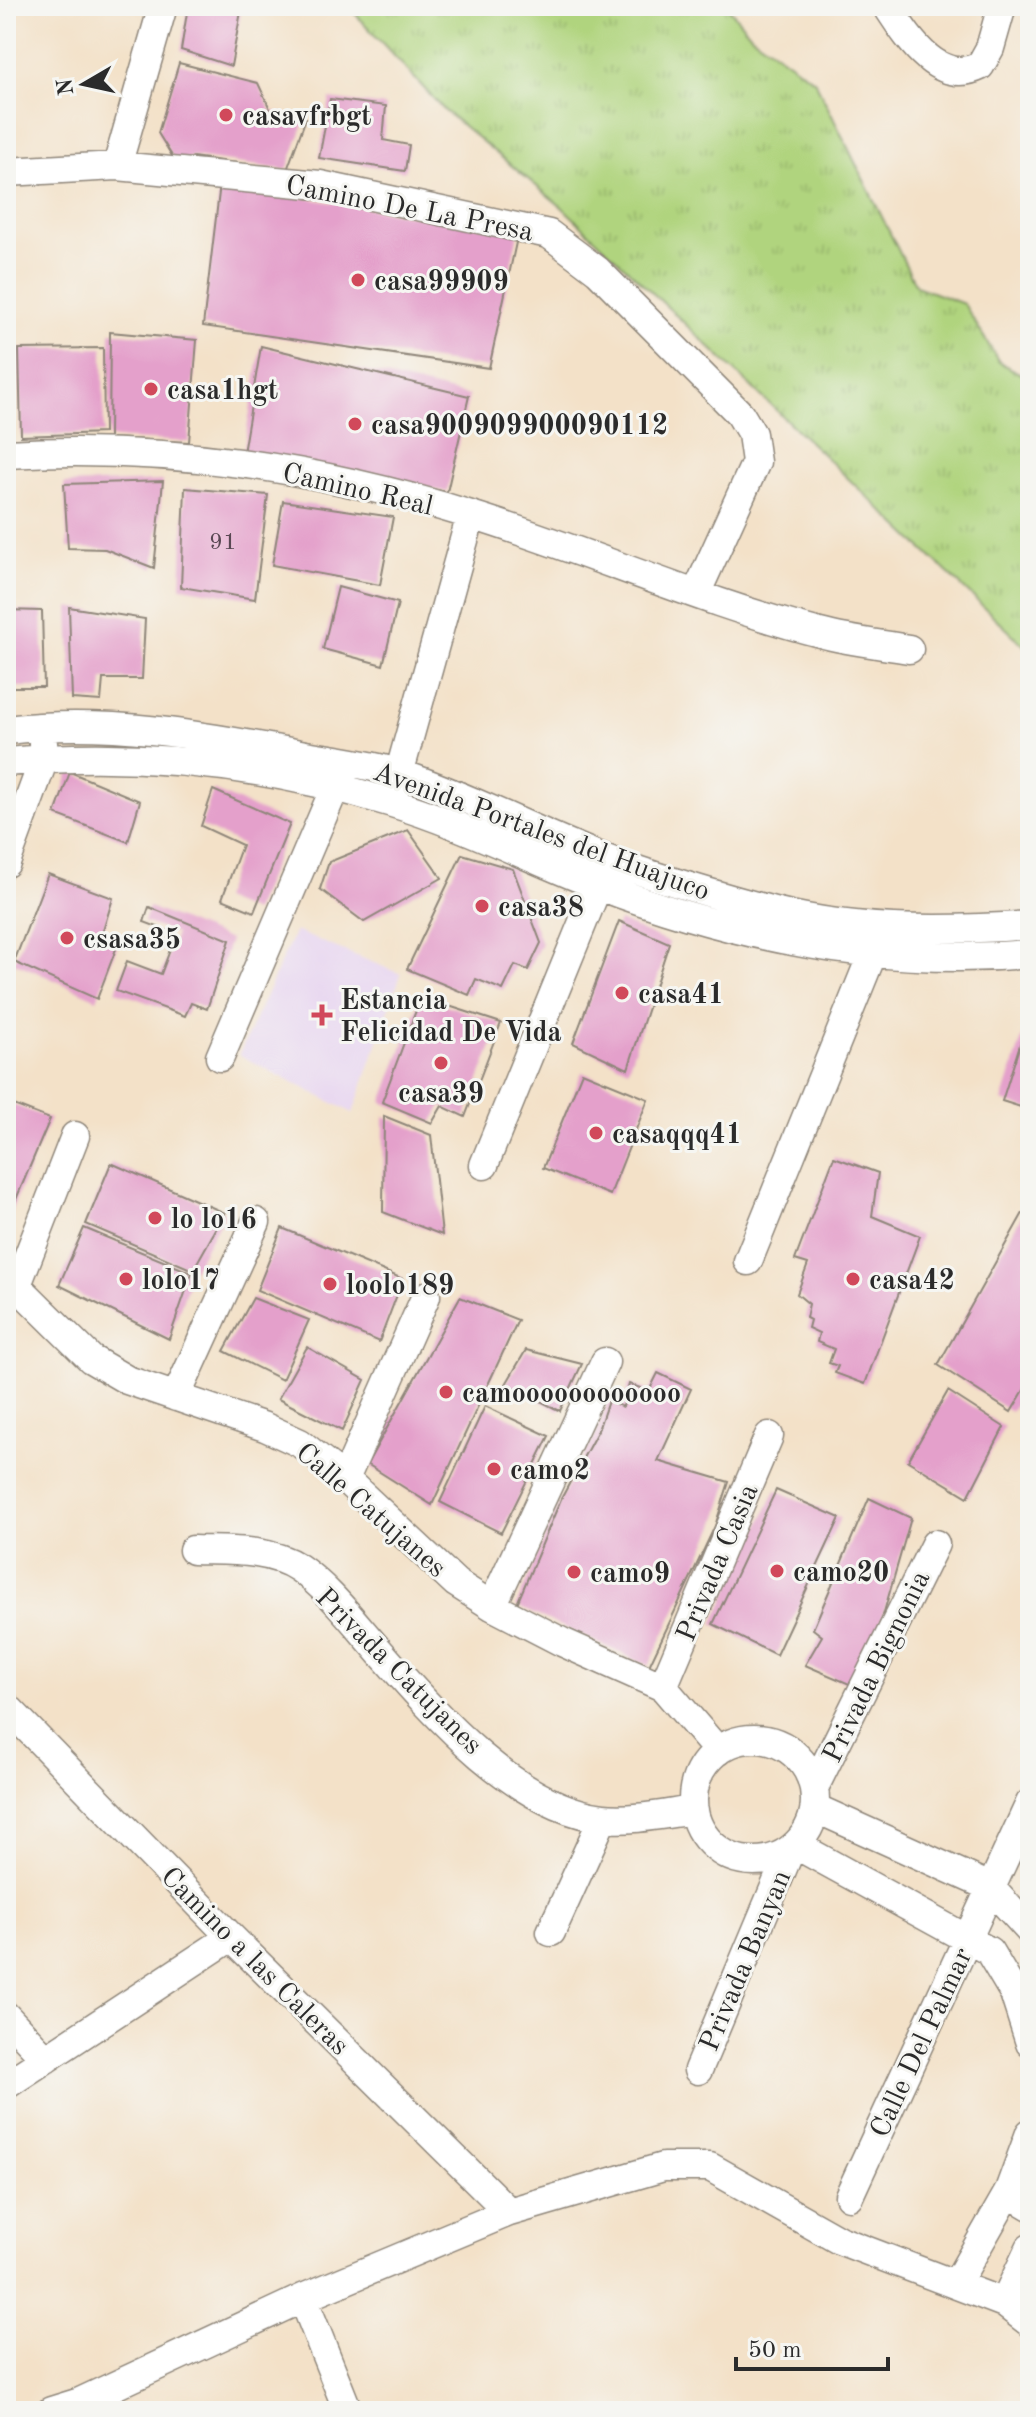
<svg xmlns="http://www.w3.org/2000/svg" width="1036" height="2417" font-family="'Old Standard TT',serif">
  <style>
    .built { fill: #e6d2f0 }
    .grass { fill: url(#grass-tufts); stroke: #6e8054; stroke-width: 2 }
    .building { fill: #e4a0cb }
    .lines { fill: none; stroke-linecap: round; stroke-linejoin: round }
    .minor-casing { stroke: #8f867a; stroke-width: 31 }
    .minor { stroke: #fff; stroke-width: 28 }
    .poi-dot { fill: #d1495b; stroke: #f6f6f2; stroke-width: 3 }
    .labels { text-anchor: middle; stroke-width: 6; stroke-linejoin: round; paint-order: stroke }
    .number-label { font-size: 24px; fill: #594853 }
    .poi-label { font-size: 28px; font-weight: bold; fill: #2b2b2b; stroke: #f6f6f2; text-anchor: start }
    .street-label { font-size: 28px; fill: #2b2b2b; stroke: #f6f6f2 }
  </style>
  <defs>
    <pattern id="grass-tufts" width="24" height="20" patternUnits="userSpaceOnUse" patternTransform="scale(2)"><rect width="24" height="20" fill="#b0d47e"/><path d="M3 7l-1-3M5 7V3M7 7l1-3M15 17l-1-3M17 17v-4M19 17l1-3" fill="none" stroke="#98b66d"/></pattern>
  </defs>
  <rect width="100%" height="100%" fill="#f6f6f2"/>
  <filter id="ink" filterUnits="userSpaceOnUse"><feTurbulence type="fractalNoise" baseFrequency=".0125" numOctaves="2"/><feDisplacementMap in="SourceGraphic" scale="16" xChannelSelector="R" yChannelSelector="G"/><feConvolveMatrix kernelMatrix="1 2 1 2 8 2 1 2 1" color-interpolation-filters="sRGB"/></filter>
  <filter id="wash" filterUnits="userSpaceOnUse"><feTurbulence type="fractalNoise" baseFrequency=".006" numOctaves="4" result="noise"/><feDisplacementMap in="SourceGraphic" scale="32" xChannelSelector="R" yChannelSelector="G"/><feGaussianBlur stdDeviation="1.8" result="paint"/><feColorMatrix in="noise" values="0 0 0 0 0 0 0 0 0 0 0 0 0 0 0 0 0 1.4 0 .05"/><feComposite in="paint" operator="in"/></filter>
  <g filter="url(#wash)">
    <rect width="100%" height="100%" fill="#f3e1c8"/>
    <path class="built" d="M295,931L401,974L353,1113L239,1055Z"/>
    <path class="grass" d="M348,6H727L751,35L815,81L916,286L964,304L999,362L1030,379V651L562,207L445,111Z"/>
    <g id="blocks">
      <path class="building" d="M188,6H242L231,66L181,50Z
        M179,63L258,83L271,111L306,118L287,170L193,157L177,164L158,133Z
        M330,99L386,106L383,140L409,145L405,171L319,158Z
        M220,184L518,233L489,368L203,326Z
        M110,332L197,340L189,442L109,438Z
        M261,346L469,396L447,492L243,453Z
        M103,348L104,433L21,436L19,349Z
        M163,481L154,568L105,549L68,548L64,484Z
        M185,488L268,495L255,599L181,587Z
        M283,501L393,517L380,585L272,565Z
        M338,587L398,603L383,665L323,649Z
        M69,607L145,619L142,679H103L101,701L72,699Z
        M6,610L42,611L44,687H6Z
        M70,772L140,801L128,842L55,814Z
        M213,790L290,824L254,912L222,899L242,845L201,826Z
        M408,830L442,878L364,922L320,889L329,862Z
        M462,854L513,869L541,943L528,970L515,965L503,990L476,979L469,995L407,969Z
        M48,874L113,898L102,934L119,941L97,999L14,962Z
        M149,907L230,940L207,1009L191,1003L185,1016L116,991L127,961L161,974L176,934L144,922Z
        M619,921L669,943L628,1069L573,1043Z
        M421,997L501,1023L465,1117L442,1106L432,1123L382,1102Z
        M1029,1016H1030V1110L1002,1101Z
        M582,1072L648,1099L610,1195L543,1168Z
        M6,1102L50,1119L6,1223Z
        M384,1116L431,1135L442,1235L383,1212Z
        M834,1157L878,1173L872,1216L920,1236L865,1384L835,1373L838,1366L829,1363L834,1349L817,1342L819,1333L808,1328L810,1320L806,1318L809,1304L797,1294L808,1264L795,1260Z
        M111,1163L225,1213L193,1270L86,1224Z
        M1023,1213L1030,1217V1380L1011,1412L938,1365Z
        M84,1228L192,1273L169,1339L59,1285Z
        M282,1228L403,1279L379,1342L257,1290Z
        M460,1297L518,1320L432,1505L367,1464Z
        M253,1298L309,1320L282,1380L224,1351Z
        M307,1347L365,1380L342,1431L278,1399Z
        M526,1350L582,1364L560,1411L506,1384Z
        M658,1373L691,1389L658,1461L729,1482L715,1526L649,1666L516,1606L561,1499L598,1430L608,1401L623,1407L629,1384L649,1391Z
        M948,1391L1004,1427L968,1497L908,1461Z
        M485,1406L549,1436L501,1533L440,1502Z
        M776,1490L840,1518L776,1655L713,1624Z
        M869,1498L911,1518L882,1619L854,1686L805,1665L822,1636L813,1629Z"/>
    </g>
  </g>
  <g filter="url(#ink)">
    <use href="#blocks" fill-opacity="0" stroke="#8f867a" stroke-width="2"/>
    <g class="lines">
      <g class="minor-casing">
        <path id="minor" d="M887,6C907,36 937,87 980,66L990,48L1002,6
          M117,166L163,6
          M6,172L117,166L320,185L549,234L598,271L740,414L752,434L756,462L696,594
          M6,454C166,445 317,467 471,515C588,551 701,602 820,633C849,641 880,644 909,649
          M6,730C106,718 203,735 300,754C333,760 370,764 401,774C473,798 539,834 609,860C657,878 709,893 759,907C845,932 941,932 1030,925
          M6,762C136,750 264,764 389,802C460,823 528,858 597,885C736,938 881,967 1030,954
          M394,792L471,515
          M6,863L44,759L43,743
          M220,1057L342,771
          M484,1165L605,868
          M748,1261L878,940
          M6,1275L91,1359L127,1380L265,1427L300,1443L345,1479L456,1583L492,1606L562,1642L663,1687L718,1751
          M17,1285L75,1136
          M176,1397L256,1222
          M345,1479L426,1296
          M193,1550C227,1551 269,1548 299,1568C328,1588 352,1620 375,1646C432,1711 513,1807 603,1818C633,1821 664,1814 694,1810
          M492,1606L605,1362
          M663,1687L769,1436
          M6,1706L231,1937L509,2212
          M693 1800a61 61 0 1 1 122 0a61 61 0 1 1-122 0Z
          M814,1788L935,1544
          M815,1808L990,1887L1030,1931
          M796,1845L989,1951L1014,1993L1030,2043
          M551,1932L603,1818
          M6,2016L46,2059
          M698,2070L790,1851
          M6,2085L231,1937
          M1008,2193L1030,2206
          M849,2196L1030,1803
          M956,2284L1008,2193L1030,2133
          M303,2298L348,2411
          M1004,2303L1030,2248
          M51,2411L80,2402L303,2298L509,2212L663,2167H710L839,2240L1004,2303L1030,2323"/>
      </g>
      <use href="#minor" class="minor"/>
    </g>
  </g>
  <g class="poi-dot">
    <circle cx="226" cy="115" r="8"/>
    <circle cx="358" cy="280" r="8"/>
    <circle cx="151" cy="389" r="8"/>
    <circle cx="355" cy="424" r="8"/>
    <circle cx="482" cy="906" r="8"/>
    <circle cx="67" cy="938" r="8"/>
    <circle cx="622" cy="993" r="8"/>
    <path d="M318 1003h8v8h8v8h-8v8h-8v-8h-8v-8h8z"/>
    <circle cx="441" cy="1063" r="8"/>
    <circle cx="596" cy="1133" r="8"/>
    <circle cx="155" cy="1218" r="8"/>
    <circle cx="126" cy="1279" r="8"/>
    <circle cx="853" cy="1279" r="8"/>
    <circle cx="330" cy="1284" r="8"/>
    <circle cx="446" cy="1392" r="8"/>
    <circle cx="494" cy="1469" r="8"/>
    <circle cx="777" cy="1571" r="8"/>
    <circle cx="574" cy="1572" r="8"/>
  </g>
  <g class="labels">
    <g class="number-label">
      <text x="223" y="549">91</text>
    </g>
    <g class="poi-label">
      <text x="242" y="125">casavfrbgt</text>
      <text x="374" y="290">casa99909</text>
      <text x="167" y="399">casa1hgt</text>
      <text x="371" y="434">casa900909900090112</text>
      <text x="498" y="916">casa38</text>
      <text x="83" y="948">csasa35</text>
      <text x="638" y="1003">casa41</text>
      <text x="340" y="1009">Estancia<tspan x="340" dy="32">Felicidad De Vida</tspan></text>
      <text x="441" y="1102" text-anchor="middle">casa39</text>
      <text x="612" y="1143">casaqqq41</text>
      <text x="171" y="1228">lo lo16</text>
      <text x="142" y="1289">lolo17</text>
      <text x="869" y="1289">casa42</text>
      <text x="346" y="1294">loolo189</text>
      <text x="462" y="1402">camoooooooooooo</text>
      <text x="510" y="1479">camo2</text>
      <text x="793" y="1581">camo20</text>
      <text x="590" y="1582">camo9</text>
    </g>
    <g class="street-label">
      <text transform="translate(410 207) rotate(11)" y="10">Camino De La Presa</text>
      <text transform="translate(358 488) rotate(13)" y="10">Camino Real</text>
      <text transform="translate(542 830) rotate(20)" y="10">Avenida Portales del Huajuco</text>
      <text transform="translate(372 1509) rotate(41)" y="10">Calle Catujanes</text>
      <text transform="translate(716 1562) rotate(-67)" y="10">Privada Casia</text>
      <text transform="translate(875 1666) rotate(-64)" y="10">Privada Bignonia</text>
      <text transform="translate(400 1670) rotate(45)" y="10">Privada Catujanes</text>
      <text transform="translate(256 1960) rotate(45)" y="10">Camino a las Caleras</text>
      <text transform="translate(744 1960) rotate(-67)" y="10">Privada Banyan</text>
      <text transform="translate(920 2042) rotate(-65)" y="10">Calle Del Palmar</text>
    </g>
  </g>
  <rect width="1036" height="2417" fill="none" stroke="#f6f6f2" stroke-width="32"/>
  <g transform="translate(84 84) rotate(261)" stroke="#f6f6f2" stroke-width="6" paint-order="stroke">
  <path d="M0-6L14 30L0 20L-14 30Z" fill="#2b2b2b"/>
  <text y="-12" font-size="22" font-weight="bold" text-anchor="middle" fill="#2b2b2b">N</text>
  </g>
  <path d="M736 2357v12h152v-12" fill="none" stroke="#2b2b2b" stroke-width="4"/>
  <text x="748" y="2357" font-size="24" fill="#2b2b2b" stroke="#f6f6f2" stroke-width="6" paint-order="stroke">50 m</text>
</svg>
